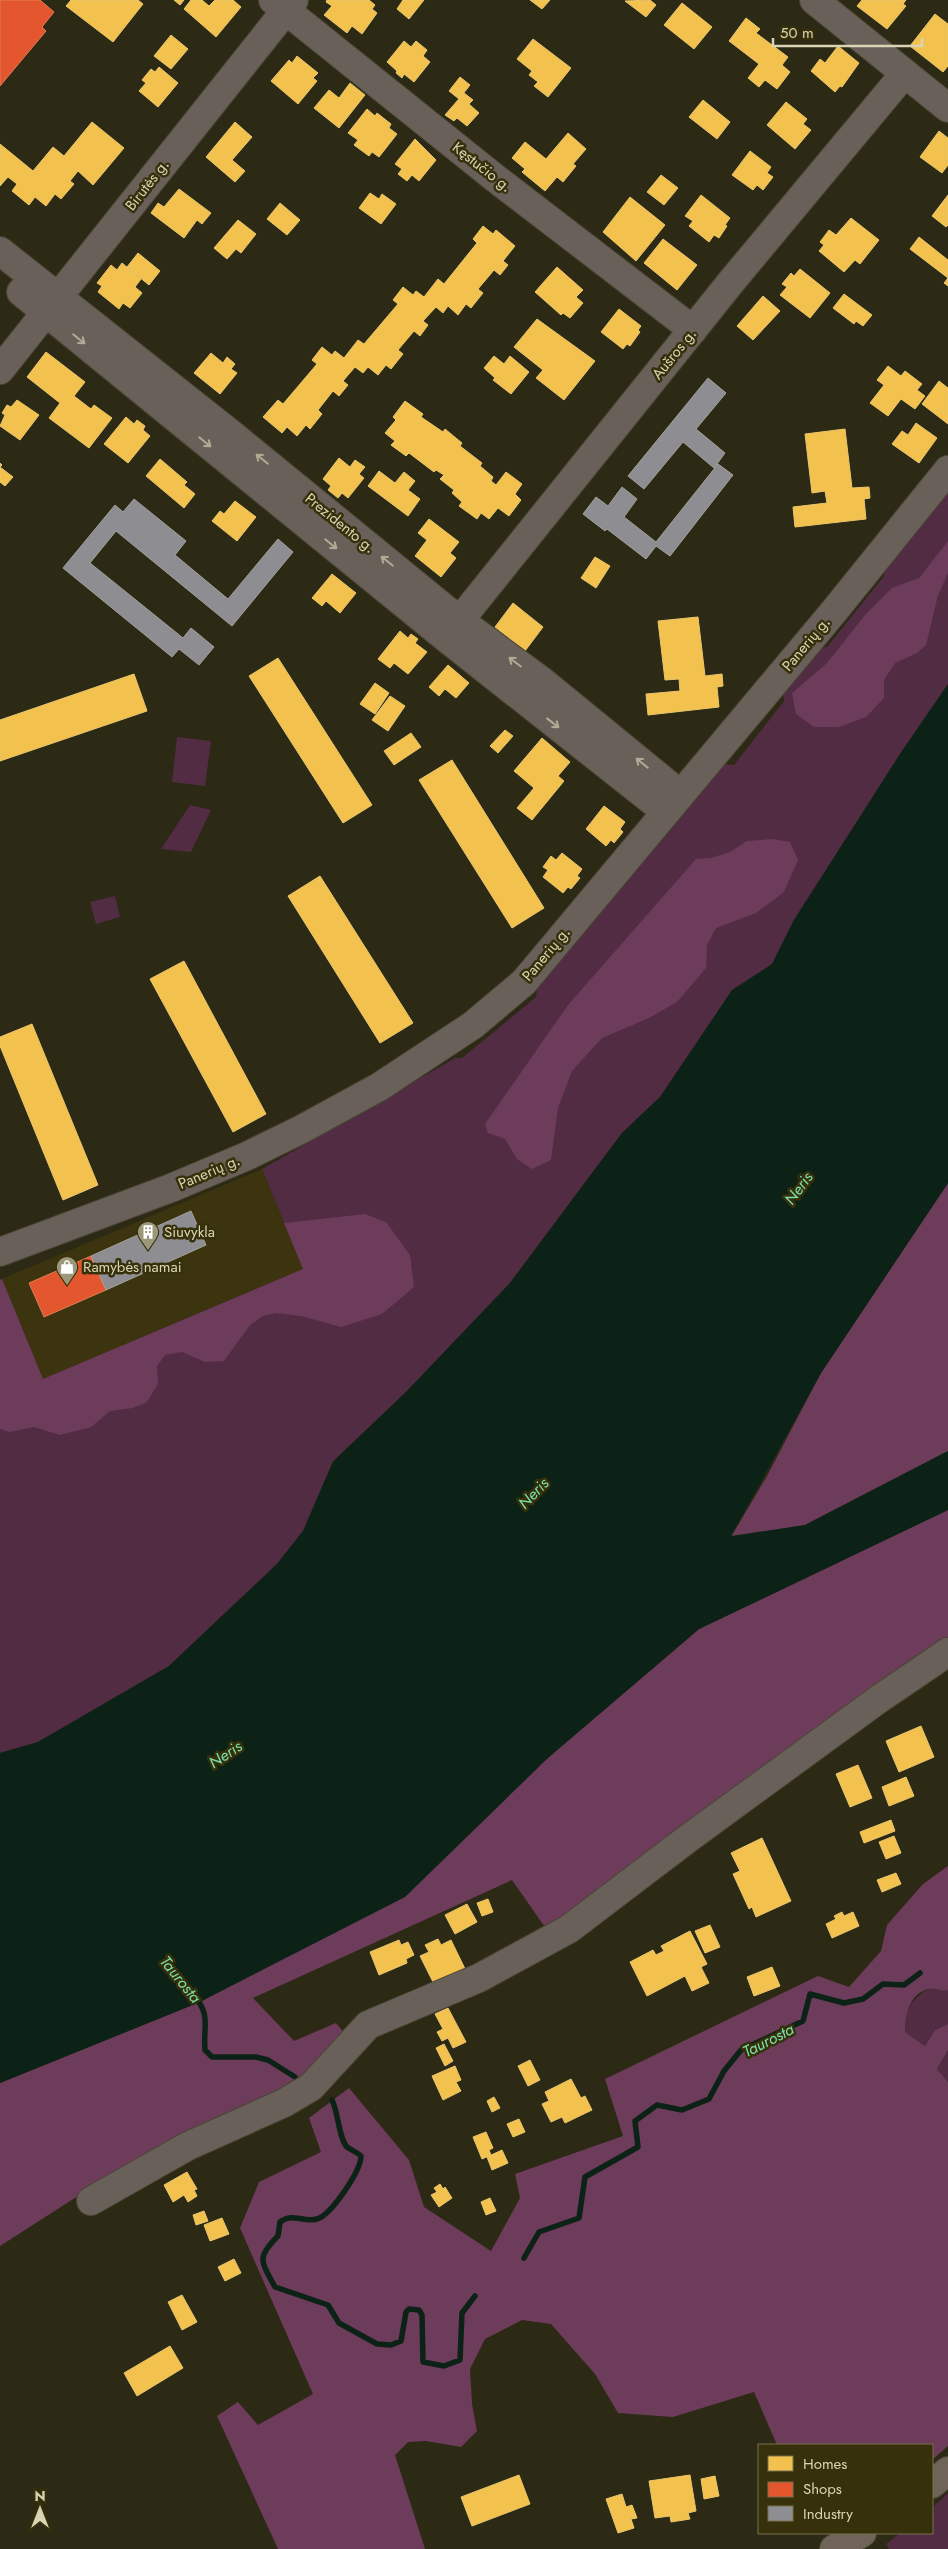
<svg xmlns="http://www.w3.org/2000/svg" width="948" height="2549" font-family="Jost,sans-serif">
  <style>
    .built { fill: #3b340e }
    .green { fill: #512c43 }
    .forest { fill: #6d3c5b }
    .water { fill: #0d2216 }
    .homes { fill: #f2c14e; stroke: #eac76c }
    .shops { fill: #e4572e; stroke: #e17c56 }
    .industry { fill: #8d8d92; stroke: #a4a29c }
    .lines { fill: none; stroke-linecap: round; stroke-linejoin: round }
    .stream { stroke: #0d2216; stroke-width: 5.5 }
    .minor-casing { stroke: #4a4633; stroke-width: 30 }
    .highway-casing { stroke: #4a4633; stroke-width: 30 }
    .minor { stroke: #69605a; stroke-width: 28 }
    .highway { stroke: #706459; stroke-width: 28 }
    .oneway { stroke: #b2ab94 }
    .labels { text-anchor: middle; stroke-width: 5; stroke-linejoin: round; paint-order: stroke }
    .street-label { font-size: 15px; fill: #d9d4b3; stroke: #36300b }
    .poi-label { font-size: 15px; fill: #d9d4b3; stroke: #36300b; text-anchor: start }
    .water-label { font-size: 16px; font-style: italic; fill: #7ae2ad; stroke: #36300b }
  </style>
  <rect width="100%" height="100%" fill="#2c2915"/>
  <path class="built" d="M262,1169L303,1269L43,1379L2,1279Z"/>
  <path class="green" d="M948,489V684L900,754L794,920L772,964L732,991L660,1097L622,1133L510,1283L407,1391L333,1461L303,1531L277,1564L169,1666L38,1742L0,1753V1280L2,1279L43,1379L303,1269L262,1169L455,1058H462L536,997L537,989L724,764L734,765L784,701L783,691L818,648L827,647L884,576L885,566Z
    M177,737L211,741L205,786L172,782Z
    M190,805L211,810L191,852L161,849Z
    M115,896L120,917L96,924L90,902Z
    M928,1989L948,1990V2024L935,2030L925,2046L905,2032C905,2009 910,2001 928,1989Z
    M948,2050V2082L937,2069Z
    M948,2493V2549H889L886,2544L900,2533H932V2508Z"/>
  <path class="forest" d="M948,541V573L938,595L926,645L917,653L895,663L884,680V698L866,717L839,727H814L796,714L792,693L827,663L865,615L892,588L919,578Z
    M773,839L790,842L798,860L784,892L756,913L716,928L707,945L706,968L677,1002L649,1018L602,1038L572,1071L558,1108L551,1160L532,1169L517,1159L505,1139L488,1133L485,1124L568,1005L696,859L711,858L730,852L747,841Z
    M948,1183V1451L805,1525L731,1537L767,1476L821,1373Z
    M365,1214L386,1222L410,1255L414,1287L382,1314L341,1327L301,1316L276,1313L263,1316L250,1325L224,1361L205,1362L182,1352L165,1355L157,1366L158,1384L147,1402L133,1408L110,1411L91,1427L60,1435L34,1427L10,1432L0,1429V1280L2,1279L43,1379L303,1269L284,1223Z
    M948,1510V1639L549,1933L512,1880L253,1998L294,2041L336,2023L346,2035L298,2087L178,2141L78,2196L0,2246V2083L200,2002L549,1757L699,1629Z
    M948,1866V1990C942,1992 935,1988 928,1989C909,1994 905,2016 905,2032L925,2046L935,2030L948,2024V2050L937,2069L948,2082V2446L932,2460V2445H777L754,2392L673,2417L618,2413L595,2374L551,2324L522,2320L485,2339L470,2369L472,2404L477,2431L461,2447L426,2441L408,2442L395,2455L425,2549H278L217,2416L238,2402L258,2425L313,2394L240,2228L259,2182L321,2152L309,2118L349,2088L409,2160L424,2207L491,2251L520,2198L515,2174L623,2136L605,2079L818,1976L849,1987L881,1951L887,1925L923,1884Z"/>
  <path class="water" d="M948,684V1183L821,1373L731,1536L805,1525L948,1451V1510L699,1629L549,1757L405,1897L200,2002L0,2083V1753L38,1742L169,1666L277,1564L303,1531L333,1462L407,1391L510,1283L622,1133L660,1097L732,990L772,964L794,920L900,754Z"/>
  <path class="homes" d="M71,0H138L143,4L113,42L66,6Z
    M174,0H184L180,5Z
    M191,0H202L209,6L215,0H233L241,7L216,37L184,9Z
    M327,0H369L375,5L372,9L377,13L362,34L352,26L347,33L324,15L332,6L326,2Z
    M403,0H424L409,19L397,9Z
    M530,0H550L542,9Z
    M650,0L656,5L646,17L625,1Z
    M862,0H906L903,4L906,6L887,29L857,6Z
    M682,3L712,27L694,49L664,25Z
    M935,14L948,24V66L943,72L910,46Z
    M746,18L760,29L756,33L788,57L782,65L790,72L777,89L765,80L759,87L748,78L759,64L729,41Z
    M171,35L188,49L171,69L154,56Z
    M533,39L571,68L548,97L534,86L538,82L529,75L532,71L517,59Z
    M404,41L411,47L416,41L427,50L423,56L430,62L414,82L404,74L402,78L396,73L397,71L387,62Z
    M838,46L859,63L842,87L840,86L835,92L811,71L820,59L825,63Z
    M297,56L318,73L313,78L317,81L298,104L271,81L289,60L292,63Z
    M159,67L178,83L158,107L139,91L146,83L142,80L151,69L155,72Z
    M460,77L470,85L459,99L449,91Z
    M350,83L365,95L339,128L314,108L329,90L339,98Z
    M464,93L473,100L469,104L479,113L467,126L457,118L454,121L445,115Z
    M703,100L730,122L717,139L689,117Z
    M786,102L807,119L803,124L811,130L795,149L767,125Z
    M367,109L375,116L377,113L391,124L389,128L397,134L379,157L372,152L369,156L354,145L358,140L348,133Z
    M92,122L124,148L93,185L78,171L70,181L74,184L61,199L55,194L46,206L35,197L29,205L12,191L17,184L8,177L0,186V144L33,171L53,147L64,156Z
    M235,122L252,137L232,160L245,171L235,182L206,157Z
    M939,131L948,138V165L942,173L920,157Z
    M568,133L586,149L573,164L576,166L563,182L557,177L545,191L522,172L525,169L512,158L525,142L546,159Z
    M415,139L436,160L419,181L412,175L407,181L398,174L402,169L395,164Z
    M750,151L771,167L767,173L773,177L763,190L757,185L753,190L732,175Z
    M661,175L678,188L664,205L647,192Z
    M179,189L211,213L202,224L197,220L184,238L151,213L158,203L164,207Z
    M370,193L379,199L382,194L396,204L381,224L359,208Z
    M701,195L730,218L725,225L727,226L719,238L714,235L709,242L689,226L693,221L685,216Z
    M948,195V225L946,227L932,216Z
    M630,197L665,225L636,261L603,232Z
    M280,203L300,220L287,235L267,219Z
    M851,218L879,240L860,264L855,260L844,272L819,251L824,245L820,242L829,230L836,235Z
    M238,220L256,234L241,253L236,249L227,259L214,248Z
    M483,226L493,234L496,230L515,246L503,261L508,265L500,275L494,270L478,289L483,293L471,308L466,304L458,315L448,306L443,313L436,307L423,321L428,325L420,336L414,331L398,350L403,354L391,369L386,365L378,375L368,367L363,373L355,367L343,381L348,385L339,396L333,391L318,410L322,414L310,429L306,425L297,436L287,427L282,433L263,417L278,400L283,404L317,364L312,360L322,347L332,355L335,351L344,358L358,340L364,344L398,304L393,300L403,287L413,295L416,291L424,297L438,279L444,284L477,243L473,239Z
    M919,237L948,260V286L944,283L948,278L910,249Z
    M663,239L697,265L677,290L644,263Z
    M138,253L160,271L149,285L127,267Z
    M122,263L141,279L135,287L142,293L130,308L123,303L119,309L98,292L102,286L97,283L111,265L117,270Z
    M557,267L583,290L576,297L583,303L570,318L563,313L561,315L535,292Z
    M800,269L830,293L810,318L780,295L787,287L782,284L791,273L794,276Z
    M844,294L872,315L863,326L856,321L854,324L833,308Z
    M763,296L780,311L753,340L737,326Z
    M619,309L641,326L638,330L640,332L630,346L627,344L623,349L601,332Z
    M537,319L595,361L564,400L536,378L543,370L514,347Z
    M46,352L85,382L74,396L91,409L94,405L112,418L89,448L49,418L60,403L27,377Z
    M211,353L223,363L227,357L235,364L231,369L237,373L220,394L194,373Z
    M494,356L504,364L510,356L529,372L511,394L493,380L495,378L484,368Z
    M888,366L901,376L905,371L922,384L917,390L925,396L915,409L901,399L888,416L870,403L884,385L877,380Z
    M939,381L948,388V424L922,404Z
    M17,400L39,415L20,440L0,426L5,415L2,413L7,405L11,407Z
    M405,401L423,414L421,417L443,432L445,429L462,443L460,446L482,463L480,466L493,477L491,481L496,485L506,472L522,484L515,494L521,500L509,516L498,508L489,519L481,513L477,519L459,506L462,502L452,493L454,490L440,479L444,475L436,470L434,472L409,453L406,456L391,445L395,441L385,433L396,420L393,417Z
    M126,417L134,424L137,420L145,426L143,430L150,436L128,463L104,444Z
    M916,423L937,438L919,463L892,444L902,431L908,435Z
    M845,429L852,488L869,487L870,498L864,499L866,519L795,527L793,507L827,503L825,491L812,493L805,434Z
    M339,458L350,467L355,460L365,467L359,474L364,478L348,498L342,493L338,498L328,490L331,486L323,479Z
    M160,459L187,482L184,485L195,494L184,508L146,476Z
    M0,463L2,465L0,467L13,477L5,486L0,482Z
    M379,471L395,483L404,472L415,481L408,490L420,499L408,516L368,486Z
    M235,501L256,517L237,541L212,521L220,511L224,514Z
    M429,519L459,542L450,553L456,558L441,577L415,556L427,540L418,533Z
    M595,557L610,566L596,588L581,578Z
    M332,574L356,593L340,613L326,601L322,606L312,598Z
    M513,603L543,627L525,651L495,627Z
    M698,617L705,676L722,674L723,686L717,687L719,707L648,715L646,694L680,691L679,679L665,680L658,621Z
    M400,631L408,638L411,634L418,639L415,643L427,652L408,674L394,663L390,668L378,659Z
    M278,658L372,805L343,823L249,676Z
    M448,665L469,683L456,698L445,689L439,696L429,687Z
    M134,674L147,711L0,761V720Z
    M375,683L389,693L375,714L360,704Z
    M390,696L405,706L388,731L372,720Z
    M505,730L513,736L498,753L490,746Z
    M411,733L421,747L394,765L384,751Z
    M542,738L570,762L558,776L564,781L532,820L517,808L534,788L514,771Z
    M452,760L544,908L512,928L419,780Z
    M604,806L625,822L620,829L623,832L614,843L611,840L606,846L586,829Z
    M562,853L582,869L577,876L580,878L571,889L568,887L563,893L543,877L548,870L543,867L551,856L556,860Z
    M320,876L413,1023L380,1043L288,896Z
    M184,961L266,1114L233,1132L150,979Z
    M32,1024L98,1185L63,1200L0,1046V1037Z
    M921,1726L934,1757L899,1772L886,1741Z
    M858,1765L872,1798L850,1807L836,1774Z
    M906,1777L914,1796L889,1806L882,1787Z
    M891,1820L895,1831L864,1843L860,1832Z
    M894,1836L901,1853L886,1859L879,1842Z
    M762,1838L791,1901L756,1917L752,1907L749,1909L733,1874L740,1871L731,1853Z
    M896,1873L901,1884L882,1892L877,1880Z
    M488,1899L493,1912L482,1916L477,1903Z
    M467,1904L477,1922L455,1934L445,1915Z
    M842,1912L844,1916L853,1912L859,1926L832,1938L826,1924L836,1919L834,1916Z
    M710,1925L720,1947L705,1953L695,1931Z
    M690,1931L707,1964L701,1967L709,1983L692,1991L685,1976L647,1996L630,1962L653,1950L656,1955L664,1951L661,1946Z
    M438,1939L441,1945L451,1940L468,1975L437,1990L420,1956L429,1952L425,1945Z
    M399,1940L401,1945L408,1942L414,1955L406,1959L407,1963L379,1975L370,1952Z
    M772,1967L780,1986L754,1996L747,1977Z
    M448,2008L466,2042L453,2048L448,2038L442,2041L437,2032L443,2029L435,2014Z
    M444,2044L453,2061L445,2066L436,2048Z
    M530,2060L540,2080L528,2086L518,2066Z
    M455,2066L461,2080L456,2082L461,2091L443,2100L432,2076Z
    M571,2079L581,2098L585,2096L592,2110L565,2123L562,2117L551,2122L542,2104L549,2101L545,2092Z
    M494,2097L500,2108L492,2112L487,2101Z
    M519,2119L525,2132L513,2137L507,2124Z
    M486,2132L493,2148L489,2150L491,2155L482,2159L473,2137Z
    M502,2150L508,2163L492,2170L487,2157Z
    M187,2172L197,2189L194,2190L197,2196L188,2202L184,2195L173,2202L164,2185Z
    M440,2184L443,2189L445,2187L452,2198L439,2207L431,2195L437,2192L434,2188Z
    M490,2198L496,2211L486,2215L481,2202Z
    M204,2211L208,2221L196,2225L193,2215Z
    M222,2218L229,2234L210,2241L204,2225Z
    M234,2259L241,2273L225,2281L218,2267Z
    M182,2295L197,2322L182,2330L168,2302Z
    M170,2346L183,2368L137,2396L124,2373Z
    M519,2475L530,2504L472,2526L461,2497Z
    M690,2475L696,2511L688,2513L690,2519L671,2522L670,2516L655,2518L649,2481Z
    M715,2476L719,2496L704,2499L701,2479Z
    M622,2494L626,2507L632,2505L637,2518L631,2519L634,2528L618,2533L606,2499Z"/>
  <path class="shops" d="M0,0H40L54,12L42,27L46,31L0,86Z
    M91,1256L106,1290L44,1317L29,1283Z"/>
  <path class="industry" d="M708,378L726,393L696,429L725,453L714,468L683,442L644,489L628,476Z
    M718,464L733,475L670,556L656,546L646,559L607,529L605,531L583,514L596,497L608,506L622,487L637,499L624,517L656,542Z
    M134,499L186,541L175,555L228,599L278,539L293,552L232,626L116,531L90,563L183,638L191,628L214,647L199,665L179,649L172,657L63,568L115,505L123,512Z
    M191,1211L206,1245L106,1290L91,1256Z"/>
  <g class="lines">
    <path class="stream" d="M195,1996C211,2017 203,2026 205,2050L212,2057H256L268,2060L295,2077
      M332,2100C338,2111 339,2139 347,2147C351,2150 357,2152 361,2156C361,2171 331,2215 317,2219C303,2223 293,2212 280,2222L278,2236C256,2258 261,2261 275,2287L328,2305L339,2323L377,2344L391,2345L401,2341L406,2312L409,2309L419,2310L422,2315L423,2362L444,2366L460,2360L462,2313L475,2296
      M524,2258L539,2232L579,2218L585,2177L638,2147L635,2121L657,2105L682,2110L709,2099L724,2071L741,2050L803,2021L810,1994L844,2003L863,1999L883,1984L904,1985L920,1973"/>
    <g class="minor-casing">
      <path id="minor" d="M273,0L495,178L693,330
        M814,0L948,108
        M0,251L230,433L459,620L542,681L680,794
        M21,292L446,638L665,811
        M0,370L294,0
        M448,635L731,282L905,73
        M0,1252L171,1188L247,1156L302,1129L379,1087L473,1025L524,982L835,610L948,470
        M91,2201L188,2146L284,2103L311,2087L368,2025L479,1978L569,1929L686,1840L879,1699L948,1652"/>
    </g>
    <g class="highway-casing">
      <path id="highway" d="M932,2484L948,2471
        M834,2549L862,2533"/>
    </g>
    <use href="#minor" class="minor"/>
    <use href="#highway" class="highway"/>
  </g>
  <defs><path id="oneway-shaft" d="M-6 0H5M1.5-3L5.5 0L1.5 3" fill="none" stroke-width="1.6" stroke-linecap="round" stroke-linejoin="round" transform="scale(1.25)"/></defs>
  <g class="oneway">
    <use href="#oneway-shaft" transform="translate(79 339) rotate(39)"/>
    <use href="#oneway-shaft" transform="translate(205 442) rotate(39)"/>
    <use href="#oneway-shaft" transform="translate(262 459) rotate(-141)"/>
    <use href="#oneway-shaft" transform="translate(331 544) rotate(39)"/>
    <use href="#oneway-shaft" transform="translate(387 561) rotate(-141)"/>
    <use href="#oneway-shaft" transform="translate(515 662) rotate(-143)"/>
    <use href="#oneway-shaft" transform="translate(553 723) rotate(38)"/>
    <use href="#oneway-shaft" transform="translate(642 763) rotate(-141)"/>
  </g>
  <defs>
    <g id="building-pin" transform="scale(1.125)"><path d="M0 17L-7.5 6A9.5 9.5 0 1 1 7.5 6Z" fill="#9c987c" stroke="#36300b"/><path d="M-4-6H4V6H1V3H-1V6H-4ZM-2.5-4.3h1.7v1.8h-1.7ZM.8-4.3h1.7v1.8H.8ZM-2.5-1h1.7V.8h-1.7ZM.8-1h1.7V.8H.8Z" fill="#fff"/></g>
    <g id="shop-pin" transform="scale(1.125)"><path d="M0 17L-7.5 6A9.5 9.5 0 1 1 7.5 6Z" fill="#9c987c" stroke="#36300b"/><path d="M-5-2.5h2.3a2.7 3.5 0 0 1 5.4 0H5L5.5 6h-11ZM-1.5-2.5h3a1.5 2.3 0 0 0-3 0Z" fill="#fff"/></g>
  </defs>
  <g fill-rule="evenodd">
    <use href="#building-pin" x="148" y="1232"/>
    <use href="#shop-pin" x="67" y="1267"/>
  </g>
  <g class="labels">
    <g class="street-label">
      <text transform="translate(482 167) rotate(38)" y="5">Kęstučio g.</text>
      <text transform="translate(147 185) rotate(-52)" y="5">Birutės g.</text>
      <text transform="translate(674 354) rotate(-51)" y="5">Aušros g.</text>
      <text transform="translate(340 523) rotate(39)" y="5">Prezidento g.</text>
      <text transform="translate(806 644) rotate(-50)" y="5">Panerių g.</text>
      <text transform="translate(546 954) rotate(-50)" y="5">Panerių g.</text>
      <text transform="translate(209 1172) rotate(-23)" y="5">Panerių g.</text>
    </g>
    <g class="poi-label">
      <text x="164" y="1237">Siuvykla</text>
      <text x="83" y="1272">Ramybės namai</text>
    </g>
    <g class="water-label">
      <text transform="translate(798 1188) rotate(-54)" y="6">Neris</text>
      <text transform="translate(533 1493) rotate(-46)" y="6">Neris</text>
      <text transform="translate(225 1754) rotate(-34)" y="6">Neris</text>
      <text transform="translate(181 1979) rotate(51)" y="6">Taurosta</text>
      <text transform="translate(768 2040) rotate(-27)" y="6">Taurosta</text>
    </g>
  </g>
  <rect x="758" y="2444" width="175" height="90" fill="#36300b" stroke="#77724e"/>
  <rect x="768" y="2456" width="25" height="15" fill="#f2c14e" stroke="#77724e"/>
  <text x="803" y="2469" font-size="15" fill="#d9d4b3">Homes</text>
  <rect x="768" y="2482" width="25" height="15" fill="#e4572e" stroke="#77724e"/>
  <text x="803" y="2494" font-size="15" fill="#d9d4b3">Shops</text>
  <rect x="768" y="2506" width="25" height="15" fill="#8d8d92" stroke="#77724e"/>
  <text x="803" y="2519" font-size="15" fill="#d9d4b3">Industry</text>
  <g transform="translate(40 2509)" stroke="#36300b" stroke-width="4" paint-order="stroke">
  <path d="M0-4L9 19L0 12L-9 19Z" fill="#d9d4b3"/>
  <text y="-8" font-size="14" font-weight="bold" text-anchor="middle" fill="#d9d4b3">N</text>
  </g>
  <path d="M773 38v8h149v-8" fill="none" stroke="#d9d4b3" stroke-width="2.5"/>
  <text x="780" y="38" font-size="15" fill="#d9d4b3" stroke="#36300b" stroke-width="4" paint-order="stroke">50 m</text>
</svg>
